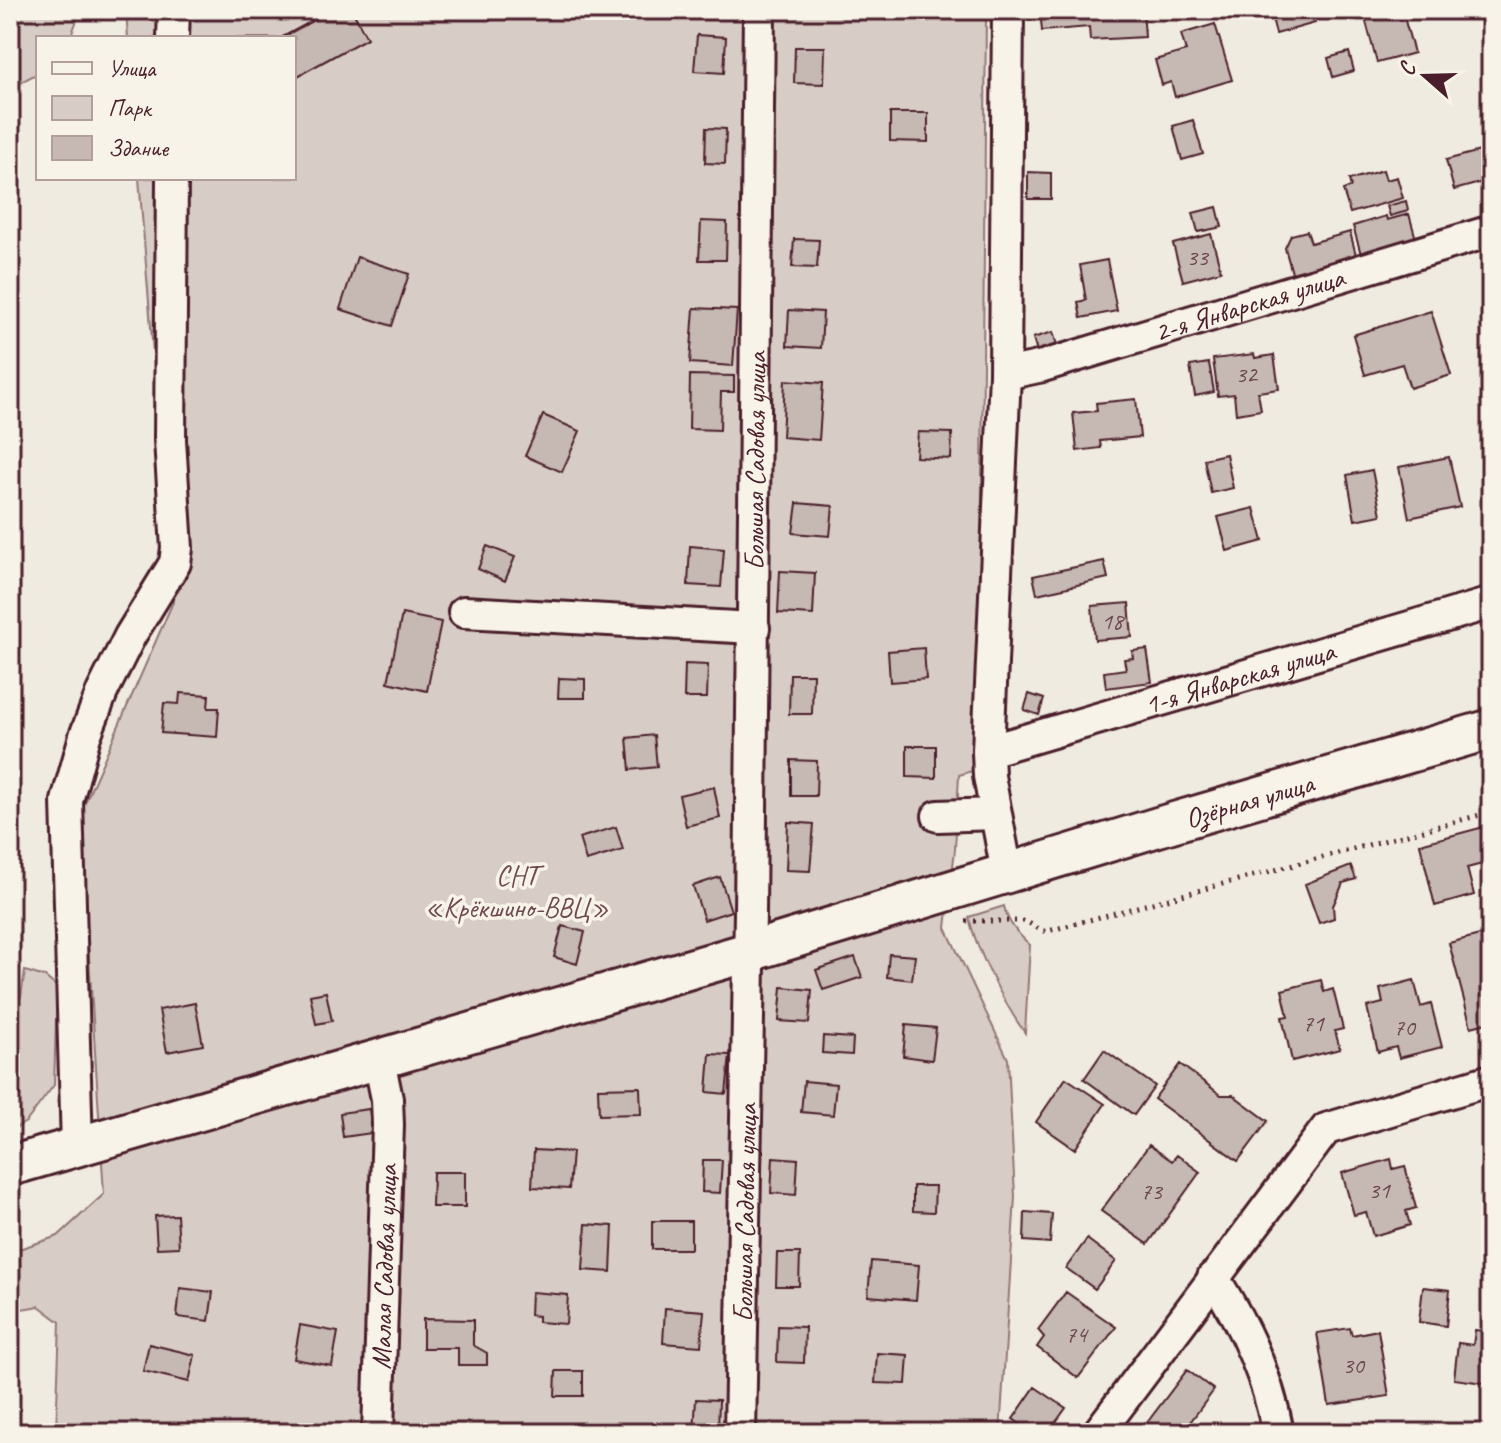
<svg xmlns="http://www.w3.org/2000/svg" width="1501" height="1443" font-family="Caveat,sans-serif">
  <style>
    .green { fill: #d8cdc6; stroke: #917678; stroke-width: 2 }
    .building { fill: #c6b8b3; stroke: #4a1f2b; stroke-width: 2 }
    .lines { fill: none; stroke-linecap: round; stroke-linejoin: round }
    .minor-casing { stroke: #4a1f2b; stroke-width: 36 }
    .major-casing { stroke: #4a1f2b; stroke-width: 44 }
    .path { stroke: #4a1f2b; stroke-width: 5; stroke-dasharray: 2 6; stroke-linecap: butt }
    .minor { stroke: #f7f3e8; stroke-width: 30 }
    .major { stroke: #f7f3e8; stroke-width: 38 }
    .labels { text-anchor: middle; stroke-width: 7; stroke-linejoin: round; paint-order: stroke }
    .number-label { font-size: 24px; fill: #69454d }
    .street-label { font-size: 28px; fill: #4a1f2b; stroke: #f7f3e8 }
    .park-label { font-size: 28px; fill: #6e4a52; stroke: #f7f3e8 }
  </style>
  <rect width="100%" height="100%" fill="#f0ebe0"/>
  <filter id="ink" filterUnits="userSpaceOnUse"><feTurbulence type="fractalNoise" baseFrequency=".0125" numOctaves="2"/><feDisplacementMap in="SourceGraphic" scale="16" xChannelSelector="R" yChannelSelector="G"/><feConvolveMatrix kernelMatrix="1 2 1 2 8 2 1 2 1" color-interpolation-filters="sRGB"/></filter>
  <g filter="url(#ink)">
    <path class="green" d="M10,10H81L70,38H38V73L10,88Z
      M126,10H986L981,598L972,771L959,775L955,849L946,928L1008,1059L1015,1197L1000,1433H56L60,1322L39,1306L10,1311V1252L58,1236L104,1194L80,814L173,602L139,178H294V38H128Z
      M1004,906C1007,922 1018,934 1030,945L1025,1033C1005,1005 976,950 969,917Z
      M25,971L45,977L57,987L54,1085L26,1122L10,1131V1014L21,996Z"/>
    <path class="building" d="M332,10H352L367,38L294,78V38H281Z
      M1040,10H1143L1145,37L1090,40L1089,27L1042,31Z
      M1270,10H1311L1315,23L1276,34Z
      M1394,10H1402L1414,53L1377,63L1365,18Z
      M1215,24L1232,80L1175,97L1171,82L1162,85L1155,60L1186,51L1181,34Z
      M697,35L726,37L724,73L694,71Z
      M795,47H825L824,84L794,83Z
      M1349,52L1354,71L1333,77L1328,58Z
      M890,113H928V142L890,141Z
      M1193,120L1203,154L1182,160L1173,126Z
      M706,128L726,129L725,164L705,163Z
      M1491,148V180L1454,190L1446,160Z
      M1383,170L1386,180L1397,177L1403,198L1350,213L1343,190L1351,187L1349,180Z
      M1028,172L1051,173V199H1028Z
      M1406,201L1408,211L1390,216L1387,206Z
      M1217,207L1222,227L1198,232L1193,213Z
      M1409,214L1416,239L1361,254L1353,226L1386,216L1387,220Z
      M701,221L727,222L726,260H699Z
      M1307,231L1311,243L1350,232L1356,255L1292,273L1285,248L1291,235Z
      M1211,234L1221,271L1183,281L1173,244Z
      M794,239L819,240L817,268L792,267Z
      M357,257L409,274L392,326L340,309Z
      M1107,260L1117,311L1081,318L1078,302L1086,300L1080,265Z
      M694,308L737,310L733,366L690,363Z
      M789,310L823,312L821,348L787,346Z
      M1431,311L1451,375L1410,388L1402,364L1365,375L1353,335Z
      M1053,332L1057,345L1037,351L1033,338Z
      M1254,354L1255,358L1274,355L1279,389L1258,392L1261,410L1236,414L1234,394L1218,396L1213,359Z
      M1209,363L1214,392L1195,396L1190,366Z
      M690,375L734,376V392H721L720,430L689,429Z
      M785,380L823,383L819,440L782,437Z
      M1136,399L1140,437L1100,441L1101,448L1077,451L1073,413L1097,411L1096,403Z
      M543,415L580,431L562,472L525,456Z
      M918,432L952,433L951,459L916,457Z
      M1226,454L1233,488L1211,493L1204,459Z
      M1449,457L1460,507L1409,518L1399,467Z
      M1372,470L1381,515L1355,520L1347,475Z
      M797,503L833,506L830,536L793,533Z
      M1254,508L1263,541L1227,551L1218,517Z
      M487,546L515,557L505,581L478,569Z
      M690,546L724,549L721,587L688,585Z
      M1104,561L1108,578L1037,594L1033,576Z
      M780,571L815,573L813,615L778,613Z
      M1129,603L1132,637L1095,640L1092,606Z
      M402,614L441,622L427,691L388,682Z
      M924,648L926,679L890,682L888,651Z
      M1147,649L1152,682L1106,688L1104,672L1126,669L1124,659L1133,658L1132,651Z
      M685,664L708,665L707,698H684Z
      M790,674H813L812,714H789Z
      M559,678L585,679V698H558Z
      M180,693L209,695L208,708H219L217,737L161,733L164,703L179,704Z
      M1029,694L1044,699L1039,715L1024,710Z
      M654,735L657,767L630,770L627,738Z
      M907,746H936V778L907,777Z
      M791,760L817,761L816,796H791Z
      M714,787L720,818L686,826L679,795Z
      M788,822L814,824L810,871L786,870Z
      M1491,825L1490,862L1467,868L1474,895L1435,906L1420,844Z
      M616,827L623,850L586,861L579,838Z
      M1351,866L1356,879L1343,883L1333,906L1334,918L1319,923L1305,884Z
      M720,877L731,911L704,920L693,886Z
      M562,926L585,932L577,964L554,957Z
      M1491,932V1022L1471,1027L1449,943Z
      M889,954L915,956L912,980L887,977Z
      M855,957L862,977L823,990L816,970Z
      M1321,980L1324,992L1333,989L1343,1029L1335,1031L1340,1049L1292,1061L1282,1017L1288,1016L1282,990Z
      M1414,980L1421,1007L1431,1004L1442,1047L1399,1058L1396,1047L1378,1052L1367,1007L1383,1003L1380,989Z
      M782,987L812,990L809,1023L779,1021Z
      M326,992L332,1021L316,1024L310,995Z
      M195,1003L203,1045L167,1052L159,1010Z
      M906,1025L936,1028L932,1060L903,1056Z
      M823,1036L853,1038L852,1055L822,1053Z
      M1104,1050L1155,1086L1134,1115L1084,1079Z
      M710,1054L730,1055L726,1094L707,1092Z
      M1180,1064L1221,1095H1233L1268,1121L1238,1161L1154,1099Z
      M1066,1078L1105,1104L1075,1149L1036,1122Z
      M804,1081L836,1084L833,1115L801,1112Z
      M640,1087L641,1114L599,1115L598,1088Z
      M369,1109L372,1133L343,1137L340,1113Z
      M1149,1145L1172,1161L1177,1155L1200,1172L1148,1244L1101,1211Z
      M534,1150L572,1152L569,1189L532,1187Z
      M773,1157L798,1159L796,1195L771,1193Z
      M1391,1159L1393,1169L1405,1166L1416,1208L1406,1211L1410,1225L1373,1236L1366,1212L1354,1215L1342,1173Z
      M703,1160H722L720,1193L702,1192Z
      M433,1172H465V1207H432Z
      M913,1186H935L934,1212L913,1211Z
      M1025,1212L1052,1214L1050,1243L1024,1241Z
      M177,1215L179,1247L157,1248L155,1216Z
      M652,1221H691V1249H652Z
      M586,1224L613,1226L611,1272L583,1270Z
      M1087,1239L1116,1261L1095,1289L1066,1268Z
      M777,1253H800L799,1286H776Z
      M871,1261L919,1265L916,1300L868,1296Z
      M1423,1287L1450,1290L1446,1326L1419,1322Z
      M180,1288L213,1292L209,1321L177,1317Z
      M531,1292L568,1295L566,1324L538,1322V1316L530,1315Z
      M1066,1292L1116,1327L1078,1378L1037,1347L1044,1337L1038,1330Z
      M665,1308L704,1311L701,1346L663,1343Z
      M423,1319L473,1320V1345L487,1353V1365H458V1348H423Z
      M300,1325L338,1332L332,1366L294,1359Z
      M778,1326L805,1327L804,1363L777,1362Z
      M1350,1328L1352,1335L1378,1330L1389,1396L1329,1405L1317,1333Z
      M1475,1330L1491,1332V1384L1454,1379L1458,1343L1473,1345Z
      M149,1344L195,1355L189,1382L143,1371Z
      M877,1353L908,1355L906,1384L875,1383Z
      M1187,1370L1214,1390L1182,1433H1159L1146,1424Z
      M556,1371H583V1396H555Z
      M1035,1387L1066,1408L1048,1433H1033L1013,1419Z
      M696,1399L719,1400L718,1433H694Z"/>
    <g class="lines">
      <g class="minor-casing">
        <g id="minor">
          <path d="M173,38L174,10"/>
          <path id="s1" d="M1005,374L1043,366L1491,231"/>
          <path d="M464,612L754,628"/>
          <path id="s2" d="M988,751L1491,603"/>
          <path d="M938,816L995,814"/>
          <path d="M1007,873L989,776L988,751L1005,374L1008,10"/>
          <path d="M77,1147L67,801L85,736L102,692L130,636L175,563L177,548L170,440L172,178"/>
          <path d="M1213,1277C1245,1326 1268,1376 1278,1433"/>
          <path id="s3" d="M378,1433L388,1125L387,1099L379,1060"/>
          <path id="s4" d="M740,1433L750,913L759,10"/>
          <path d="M1098,1433L1326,1129L1491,1080"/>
        </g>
      </g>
      <g class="major-casing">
        <g id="major">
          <path id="s5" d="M10,1166L749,952L1171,823L1491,729"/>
        </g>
      </g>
      <path class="path" d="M966,921H1025L1043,931H1048L1491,812"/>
      <use href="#minor" class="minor"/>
      <use href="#major" class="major"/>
    </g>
  </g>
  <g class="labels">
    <g class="number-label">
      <text x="1197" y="265">33</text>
      <text x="1246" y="382">32</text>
      <text x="1112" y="629">18</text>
      <text x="1313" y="1031">71</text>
      <text x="1404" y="1035">70</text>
      <text x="1379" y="1198">31</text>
      <text x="1151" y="1199">73</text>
      <text x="1076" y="1342">74</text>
      <text x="1353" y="1373">30</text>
    </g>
    <g class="street-label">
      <text dy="10" stroke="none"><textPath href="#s1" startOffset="254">2-я Январская улица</textPath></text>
      <text dy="10" stroke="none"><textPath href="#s4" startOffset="972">Большая Садовая улица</textPath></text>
      <text dy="10" stroke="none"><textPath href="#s2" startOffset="262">1-я Январская улица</textPath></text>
      <text dy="10" stroke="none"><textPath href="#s5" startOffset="1292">Озёрная улица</textPath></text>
      <text dy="10" stroke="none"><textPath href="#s4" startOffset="220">Большая Садовая улица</textPath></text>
      <text dy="10" stroke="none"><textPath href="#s3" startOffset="166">Малая Садовая улица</textPath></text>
    </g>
    <g class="park-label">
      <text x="517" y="885">СНТ<tspan x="517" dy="32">«Крёкшино-ВВЦ»</tspan></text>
    </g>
  </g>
  <rect width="1501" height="1443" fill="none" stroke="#f7f3e8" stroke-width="40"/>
  <rect x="20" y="20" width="1461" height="1403" fill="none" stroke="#4a1f2b" stroke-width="3" filter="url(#ink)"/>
  <rect x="36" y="36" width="260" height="144" fill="#f7f3e8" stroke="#b29e9c" stroke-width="2"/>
  <rect x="52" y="62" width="40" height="12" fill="#f7f3e8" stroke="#b29e9c" stroke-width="2"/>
  <text x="108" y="76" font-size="24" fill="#4a1f2b">Улица</text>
  <rect x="52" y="96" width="40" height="24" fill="#d8cdc6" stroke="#b29e9c" stroke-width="2"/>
  <text x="108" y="116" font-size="24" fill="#4a1f2b">Парк</text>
  <rect x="52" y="136" width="40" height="24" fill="#c6b8b3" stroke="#b29e9c" stroke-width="2"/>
  <text x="108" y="156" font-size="24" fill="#4a1f2b">Здание</text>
  <g transform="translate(1425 76) rotate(290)" stroke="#f7f3e8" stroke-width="6" paint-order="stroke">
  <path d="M0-6L14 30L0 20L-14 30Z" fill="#4a1f2b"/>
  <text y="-12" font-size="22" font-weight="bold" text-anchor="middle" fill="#4a1f2b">С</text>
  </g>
</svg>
